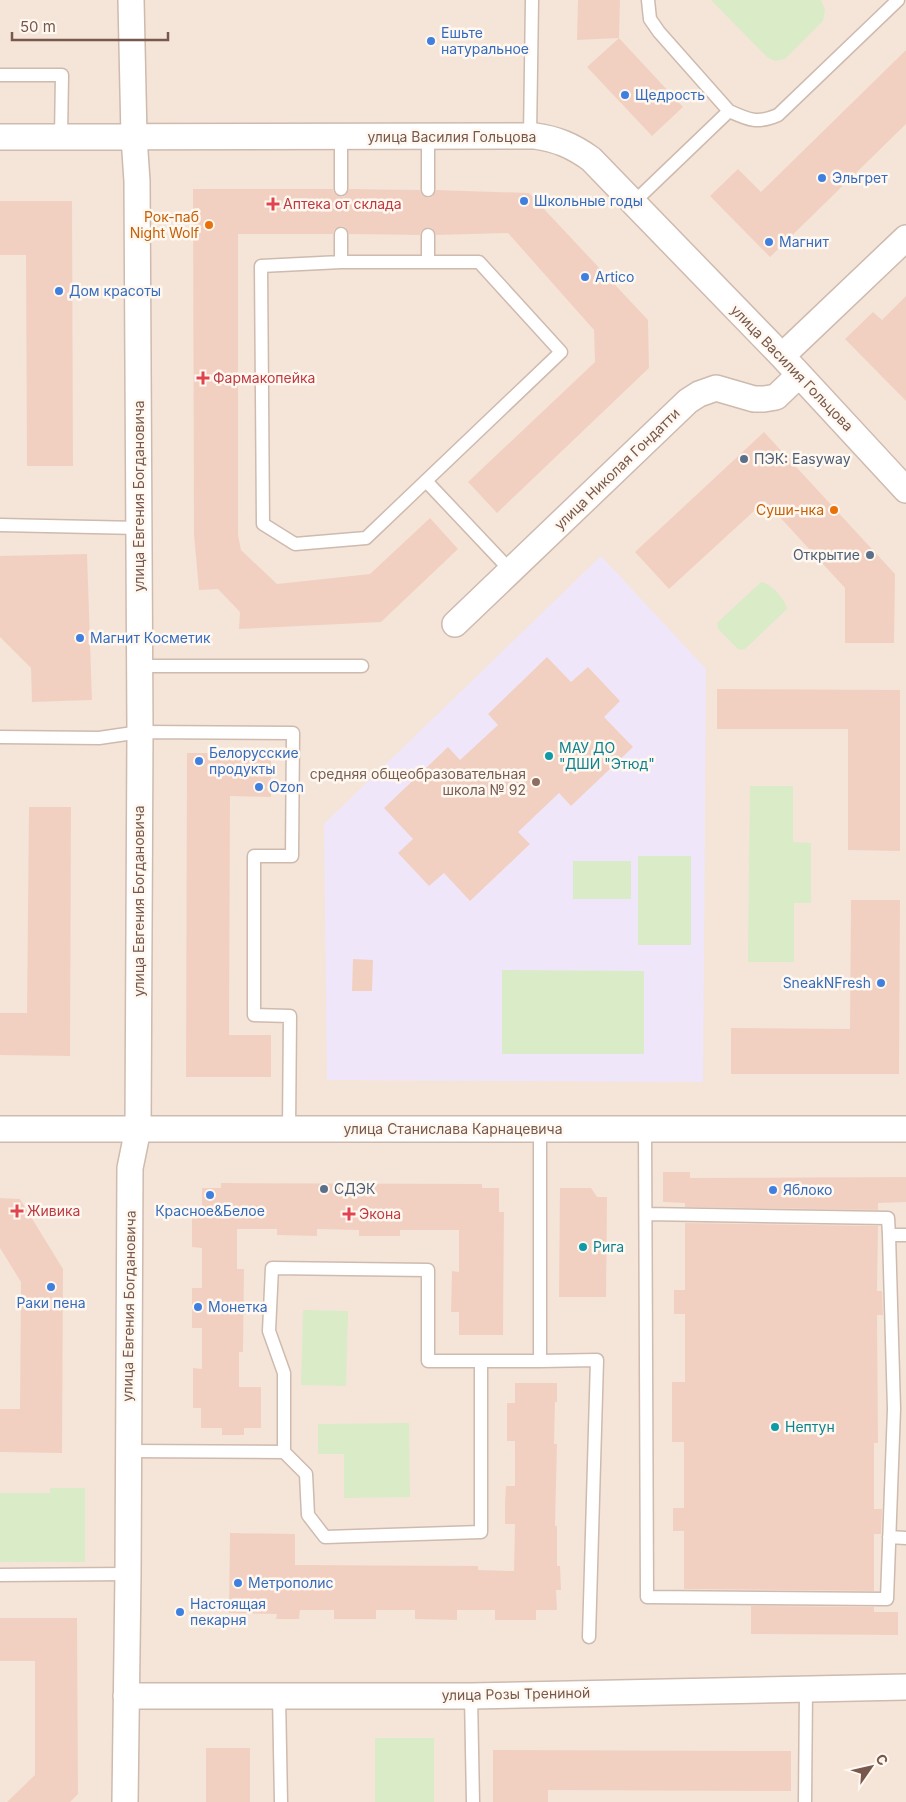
<svg xmlns="http://www.w3.org/2000/svg" width="906" height="1802" font-family="Inter,sans-serif">
  <style>
    .residential { fill: #f4e5d8 }
    .education { fill: #f0e6f9 }
    .green { fill: #d9ebc7 }
    .building { fill: #f2d0c1 }
    .lines { fill: none; stroke-linecap: round; stroke-linejoin: round }
    .lane-casing { stroke: #cfbaae; stroke-width: 15 }
    .street-casing { stroke: #cfbaae; stroke-width: 28 }
    .lane { stroke: #fff; stroke-width: 12 }
    .street { stroke: #fff; stroke-width: 25 }
    .shop-dot { fill: #3f7fe0; stroke: #fff8f0; stroke-width: 2 }
    .health-dot { fill: #e0444e; stroke: #fff8f0; stroke-width: 2 }
    .food-dot { fill: #e8710a; stroke: #fff8f0; stroke-width: 2 }
    .service-dot { fill: #5c6f8a; stroke: #fff8f0; stroke-width: 2 }
    .culture-dot { fill: #0f9aa8; stroke: #fff8f0; stroke-width: 2 }
    .education-dot { fill: #8d6e63; stroke: #fff8f0; stroke-width: 2 }
    .labels { text-anchor: middle; stroke-width: 5; stroke-linejoin: round; paint-order: stroke }
    .shop-label { font-size: 14px; fill: #366cbe; stroke: #fff8f0; text-anchor: start }
    .street-label { font-size: 14px; fill: #78584c; stroke: #fff8f0 }
    .health-label { font-size: 14px; fill: #be3a42; stroke: #fff8f0; text-anchor: start }
    .food-label { font-size: 14px; fill: #c56008; stroke: #fff8f0; text-anchor: end }
    .service-label { font-size: 14px; fill: #4e5e75; stroke: #fff8f0; text-anchor: start }
    .culture-label { font-size: 14px; fill: #0d838f; stroke: #fff8f0; text-anchor: start }
    .education-label { font-size: 14px; fill: #785e54; stroke: #fff8f0; text-anchor: end }
  </style>
  <rect width="100%" height="100%" fill="#fcf4e9"/>
  <path class="residential" d="M0,0H906V1802H0Z"/>
  <path class="education" d="M601,556L706,669L703,1082L327,1080L324,824Z"/>
  <path class="green" d="M711,0H821L825,10L823,21L785,59L775,61L767,57Z
    M761,582C771,583 786,600 787,609L745,649L739,650L718,629L717,623Z
    M750,786H793V842L811,843V903H794V962H748Z
    M638,856H691V945H638Z
    M573,861H631V899H573Z
    M502,970L644,971V1054H502Z
    M303,1310L348,1311L346,1386L301,1385Z
    M409,1423L410,1497L344,1498V1454H318V1424Z
    M50,1488H85V1562H0V1493H50Z
    M375,1738H434V1802H375Z"/>
  <path class="building" d="M578,0H620L619,38L577,40Z
    M619,38L683,107L652,136L587,67Z
    M906,50V124L770,257L710,196L738,169L761,192Z
    M193,189H333L334,193L341,197L345,196L349,189L420,190L421,194L428,198L432,197L436,190L529,193L648,320L649,368L497,513L468,482L595,362L594,330L508,233L436,235L432,228L428,227L421,231L420,235L349,234L345,227L341,226L334,230L333,234H238V535L241,550L277,584L370,574L430,518L458,549L381,622L239,629L240,612L218,589L199,590L194,535Z
    M0,201H72L73,466H27L26,255H0Z
    M906,296V401L845,339L873,312L882,320Z
    M764,432L895,574L894,643H845V588L765,501L669,589L635,552Z
    M87,554L92,700L32,702L31,668L0,637V556Z
    M547,657L571,682L588,667L620,701L604,717L633,747L571,806L559,793L518,832L530,844L470,901L444,873L429,886L398,853L413,839L384,808L448,747L460,760L498,725L488,714Z
    M717,689L900,690V851L848,850V729H717Z
    M187,753H271V797L230,796L229,1035H271V1077H186Z
    M29,807H71L70,1056L0,1055V1013H27Z
    M851,900H900L899,1074H731V1028L850,1029Z
    M353,959L373,960L372,991H352Z
    M663,1172H690V1178L906,1177V1202L878,1203V1210L685,1207V1203L663,1202Z
    M221,1183L482,1184V1188H499V1212H504L503,1335H459V1312H451L452,1271L459,1272V1230H400V1236H359V1230L317,1229V1236L277,1235V1229H237V1269H244L243,1352H239V1387H261V1428H244V1435H222V1428H201V1408H193V1368L202,1369V1328H192V1288H202V1248L192,1247V1209H202V1188H221Z
    M560,1188H591L597,1197H607L606,1297H559Z
    M0,1198L20,1199L63,1269L62,1453L0,1452V1409H20L21,1282L0,1248Z
    M685,1223L878,1226L877,1291H882L883,1315H877L878,1443H874V1509H882L881,1534H874V1591L684,1589V1531H673V1508H684V1442H672V1382H685V1314H674V1290H685Z
    M515,1383H557V1402H555L554,1444H557L555,1526H557V1566H560L561,1590H556L557,1610H536V1620H495V1610H457V1620L415,1619V1610H376V1619H334V1610H300L299,1619H276L277,1614L229,1613L230,1533L295,1534V1565L478,1566V1570L514,1571L515,1524H505V1503L506,1486H515V1441H507V1403H515Z
    M751,1606L874,1607V1612H898V1635L751,1634Z
    M0,1618H77L78,1794L70,1802H7L35,1775V1661H0Z
    M206,1748H250V1802H206Z
    M493,1750L791,1751V1791L548,1790V1802H493Z"/>
  <g class="lines">
    <g class="lane-casing">
      <path id="lane" d="M0,75H62L61,137
        M729,111C749,120 757,124 778,115L898,0
        M341,136V189
        M428,136V190
        M530,136L532,0
        M633,203L729,111L659,32L650,19L648,0
        M341,234V262
        M428,261V235
        M341,262H479L561,352L366,538L295,544L263,524L261,266Z
        M426,481L511,571
        M0,525L139,528
        M140,666H362
        M0,737L99,738L140,732L293,733L292,856H254V1015L290,1016L289,1129
        M645,1129L647,1597L887,1599L894,1409L889,1235
        M540,1130V1361L597,1360L589,1637
        M646,1214L888,1218L889,1235H906
        M128,1451L284,1452L306,1474L308,1515L325,1537L481,1532V1361H540
        M284,1452V1373L269,1331L272,1268L428,1270V1361H481
        M889,1537L906,1538
        M0,1575L128,1574
        M279,1696L281,1802
        M471,1696L473,1802
        M805,1802L806,1689"/>
    </g>
    <g class="street-casing">
      <path id="street" d="M0,137L535,136C557,139 573,146 591,159L782,356L906,490
        M782,356L906,238
        M455,624L688,401L699,394L716,388L754,399H764L776,397L799,375
        M0,1129H906
        M126,1696H471L906,1687
        M125,1802L128,1574L130,1168L138,1129L140,732L137,181L134,137L131,0"/>
    </g>
    <use href="#lane" class="lane"/>
    <use href="#street" class="street"/>
  </g>
  <g class="shop-dot">
    <circle cx="431" cy="41" r="5"/>
    <circle cx="625" cy="95" r="5"/>
    <circle cx="822" cy="178" r="5"/>
    <circle cx="524" cy="201" r="5"/>
    <circle cx="769" cy="242" r="5"/>
    <circle cx="585" cy="277" r="5"/>
    <circle cx="59" cy="291" r="5"/>
    <circle cx="80" cy="638" r="5"/>
    <circle cx="199" cy="761" r="5"/>
    <circle cx="259" cy="787" r="5"/>
    <circle cx="881" cy="983" r="5"/>
    <circle cx="773" cy="1190" r="5"/>
    <circle cx="210" cy="1195" r="5"/>
    <circle cx="51" cy="1287" r="5"/>
    <circle cx="198" cy="1307" r="5"/>
    <circle cx="238" cy="1583" r="5"/>
    <circle cx="180" cy="1612" r="5"/>
  </g>
  <g class="health-dot">
    <path d="M270.5 196.5h5v5h5v5h-5v5h-5v-5h-5v-5h5z"/>
    <path d="M200.5 370.5h5v5h5v5h-5v5h-5v-5h-5v-5h5z"/>
    <path d="M14.5 1203.5h5v5h5v5h-5v5h-5v-5h-5v-5h5z"/>
    <path d="M346.5 1206.5h5v5h5v5h-5v5h-5v-5h-5v-5h5z"/>
  </g>
  <g class="food-dot">
    <circle cx="209" cy="225" r="5"/>
    <circle cx="834" cy="510" r="5"/>
  </g>
  <g class="service-dot">
    <circle cx="744" cy="459" r="5"/>
    <circle cx="870" cy="555" r="5"/>
    <circle cx="324" cy="1189" r="5"/>
  </g>
  <g class="culture-dot">
    <circle cx="549" cy="756" r="5"/>
    <circle cx="583" cy="1247" r="5"/>
    <circle cx="775" cy="1427" r="5"/>
  </g>
  <circle class="education-dot" cx="536" cy="782" r="5"/>
  <g class="labels">
    <g class="shop-label">
      <text x="441" y="38">Ешьте<tspan x="441" dy="16">натуральное</tspan></text>
      <text x="635" y="100">Щедрость</text>
      <text x="832" y="183">Эльгрет</text>
      <text x="534" y="206">Школьные годы</text>
      <text x="779" y="247">Магнит</text>
      <text x="595" y="282">Artico</text>
      <text x="69" y="296">Дом красоты</text>
      <text x="90" y="643">Магнит Косметик</text>
      <text x="209" y="758">Белорусские<tspan x="209" dy="16">продукты</tspan></text>
      <text x="269" y="792">Ozon</text>
      <text x="871" y="988" text-anchor="end">SneakNFresh</text>
      <text x="783" y="1195">Яблоко</text>
      <text x="210" y="1216" text-anchor="middle">Красное&amp;Белое</text>
      <text x="51" y="1308" text-anchor="middle">Раки пена</text>
      <text x="208" y="1312">Монетка</text>
      <text x="248" y="1588">Метрополис</text>
      <text x="190" y="1609">Настоящая<tspan x="190" dy="16">пекарня</tspan></text>
    </g>
    <g class="street-label">
      <text x="452" y="142">улица Василия Гольцова</text>
      <text transform="translate(792 368) rotate(46)" y="5">улица Василия Гольцова</text>
      <text transform="translate(617 469) rotate(-44)" y="5">улица Николая Гондатти</text>
      <text transform="translate(139 496) rotate(-90)" y="5">улица Евгения Богдановича</text>
      <text transform="translate(139 901) rotate(-90)" y="5">улица Евгения Богдановича</text>
      <text x="453" y="1134">улица Станислава Карнацевича</text>
      <text transform="translate(129 1306) rotate(-89)" y="5">улица Евгения Богдановича</text>
      <text transform="translate(516 1694) rotate(-1)" y="5">улица Розы Трениной</text>
    </g>
    <g class="health-label">
      <text x="283" y="209">Аптека от склада</text>
      <text x="213" y="383">Фармакопейка</text>
      <text x="27" y="1216">Живика</text>
      <text x="359" y="1219">Экона</text>
    </g>
    <g class="food-label">
      <text x="199" y="222">Рок-паб<tspan x="199" dy="16">Night Wolf</tspan></text>
      <text x="824" y="515">Суши-нка</text>
    </g>
    <g class="service-label">
      <text x="754" y="464">ПЭК: Easyway</text>
      <text x="860" y="560" text-anchor="end">Открытие</text>
      <text x="334" y="1194">СДЭК</text>
    </g>
    <g class="culture-label">
      <text x="559" y="753">МАУ ДО<tspan x="559" dy="16">"ДШИ "Этюд"</tspan></text>
      <text x="593" y="1252">Рига</text>
      <text x="785" y="1432">Нептун</text>
    </g>
    <g class="education-label">
      <text x="526" y="779">средняя общеобразовательная<tspan x="526" dy="16">школа № 92</tspan></text>
    </g>
  </g>
  <g transform="translate(871 1767) rotate(56)" stroke="#fff8f0" stroke-width="4" paint-order="stroke">
  <path d="M0-4L9 19L0 12L-9 19Z" fill="#78584c"/>
  <text y="-8" font-size="14" font-weight="bold" text-anchor="middle" fill="#78584c">С</text>
  </g>
  <path d="M12 32v8h156v-8" fill="none" stroke="#78584c" stroke-width="2.5"/>
  <text x="20" y="32" font-size="15" fill="#78584c" stroke="#fff8f0" stroke-width="4" paint-order="stroke">50 m</text>
</svg>
